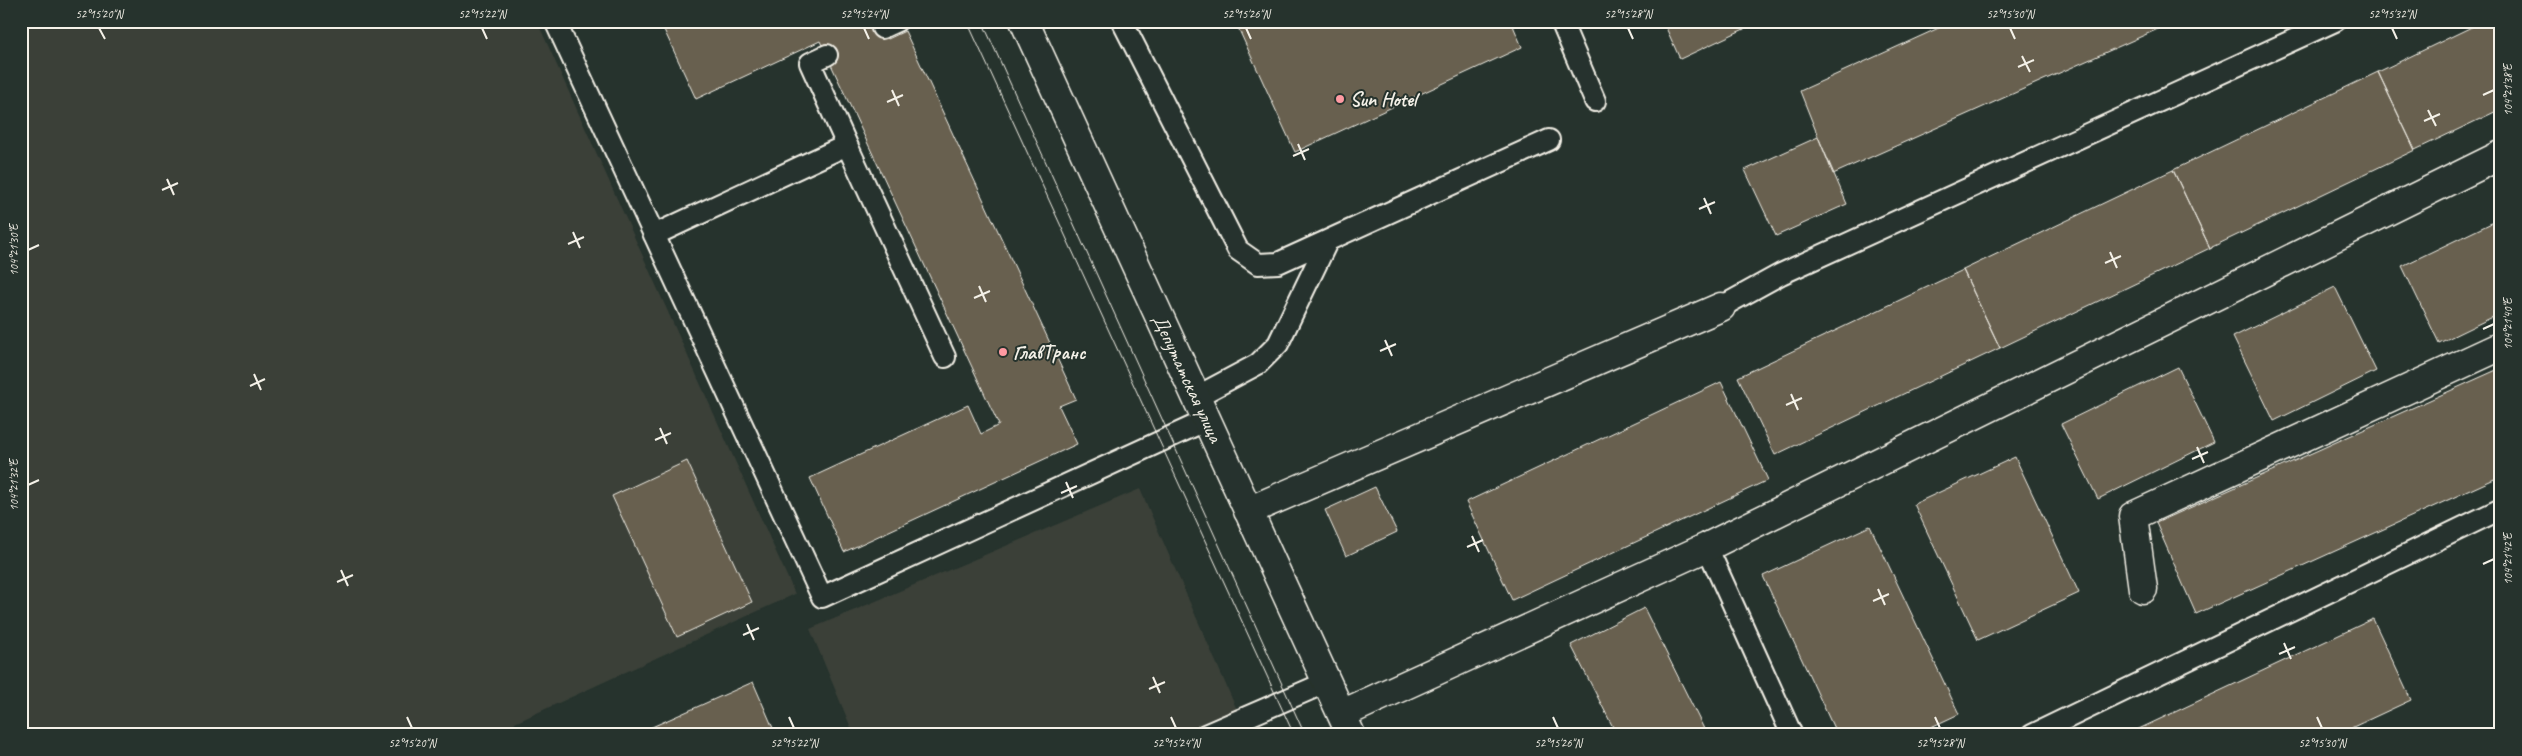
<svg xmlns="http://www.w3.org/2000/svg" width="2522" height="756" font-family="Caveat,sans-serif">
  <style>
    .built { fill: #3a4038 }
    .building { fill: #676050; stroke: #f4f1e8 }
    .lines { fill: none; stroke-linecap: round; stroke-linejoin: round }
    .lane-casing { stroke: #f4f1e8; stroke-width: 24 }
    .street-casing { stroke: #f4f1e8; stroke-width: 31 }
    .lane { stroke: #26332d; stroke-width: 20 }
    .street { stroke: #26332d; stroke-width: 28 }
    .tram { stroke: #f4f1e8; stroke-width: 1 }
    .ticks { fill: none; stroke: #f4f1e8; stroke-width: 2 }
    .poi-dot { fill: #ff9aa2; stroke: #26332d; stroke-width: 2 }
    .labels { text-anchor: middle; stroke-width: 4; stroke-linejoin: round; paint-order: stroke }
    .poi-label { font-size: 20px; font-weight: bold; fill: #f4f1e8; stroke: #26332d; text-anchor: start }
    .street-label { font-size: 20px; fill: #f4f1e8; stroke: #26332d }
    .neatline { fill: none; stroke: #f4f1e8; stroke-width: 2 }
    .ticks-label { font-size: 12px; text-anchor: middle; fill: #f4f1e8 }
  </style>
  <rect width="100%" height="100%" fill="#26332d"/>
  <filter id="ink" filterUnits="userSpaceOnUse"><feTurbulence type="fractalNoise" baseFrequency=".02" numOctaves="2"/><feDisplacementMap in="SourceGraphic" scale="10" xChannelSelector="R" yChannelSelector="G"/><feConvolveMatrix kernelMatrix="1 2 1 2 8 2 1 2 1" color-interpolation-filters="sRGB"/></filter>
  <g filter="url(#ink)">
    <path class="built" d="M21,21H537L795,594L489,735H21Z
      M1140,489L1248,735H854L810,629Z"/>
    <path class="building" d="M660,21H879L888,39L905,31L1076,399L1059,406L1077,444L844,552L810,478L968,405L981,434L999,425L820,41L696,99Z
      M1235,21H1511L1522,47L1295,152Z
      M1663,21H1761L1680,59Z
      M1954,21H2176L1833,174L1800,91Z
      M2484,21H2501V109L2415,150L2378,72Z
      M2378,72L2415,150L2210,248L2173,170Z
      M1818,137L1847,204L1776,236L1745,170Z
      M2173,170L2210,248L2000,348L1963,270Z
      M2500,219L2501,313L2439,343L2402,266Z
      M1963,270L2000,348L1775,455L1738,377Z
      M2335,287L2376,371L2274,421L2233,337Z
      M2178,367L2214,442L2098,499L2061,424Z
      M2501,368V476L2196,614L2156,523Z
      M1721,382L1768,480L1512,600L1466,502Z
      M2015,457L2079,593L1978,640L1914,504Z
      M687,461L752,602L677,637L612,496Z
      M1375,487L1397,532L1346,556L1325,510Z
      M1870,526L1959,714L1914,735H1837L1763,576Z
      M1644,608L1707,735H1617L1571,645Z
      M2373,619L2411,700L2336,735H2126Z
      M753,682L776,735H634Z"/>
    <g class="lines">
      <g class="lane-casing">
        <path id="lane" d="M555,21L822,597L1207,420
          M1122,21L1238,250L1258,264L1278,263L1549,140
          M1561,21L1595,101
          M882,28L897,21
          M847,145L945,357
          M654,235L847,145L810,63L827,55
          M1721,307L1781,274L2335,21
          M1196,397L1258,364L1278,344L1327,242
          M1707,547L1792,735
          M1205,735L1327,682
          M2032,735L2501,509"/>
      </g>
      <g class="street-casing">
        <path id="street" d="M1024,21L1351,735
          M1248,511L1721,307
          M2143,589L2133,516L2501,346
          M1342,714L1707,547L2501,155"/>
      </g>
      <use href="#lane" class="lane"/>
      <use href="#street" class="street"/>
      <path class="tram" d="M967,21L1294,735
        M982,21L1305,735"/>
    </g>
  </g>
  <path class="ticks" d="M99,28L105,39M482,28L487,39M864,28L869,39M1246,28L1251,39M1628,28L1633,39M2010,28L2015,39M2392,28L2397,39M2022,56L2030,72M2018,67L2034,60M892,90L899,106M2483,95L2494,90M887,102L903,95M2428,110L2436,126M2424,121L2440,114M1298,144L1305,160M1293,156L1309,149M167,179L174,195M162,190L178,183M1704,198L1711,214M1699,209L1715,202M573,232L580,248M568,244L584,237M28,250L39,245M2110,252L2117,268M2105,263L2121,256M979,286L986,302M974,298L990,291M2483,329L2494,324M1385,340L1392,356M1380,351L1396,344M254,374L261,390M250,386L265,379M1791,394L1798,410M1786,405L1802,398M660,428L667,444M655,440L671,433M2197,447L2204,463M2192,459L2208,452M1066,482L1073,498M28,485L39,480M1061,493L1077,486M1472,536L1479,552M1467,547L1483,540M2483,564L2494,559M341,570L348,586M337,582L353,575M1878,589L1885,605M1873,601L1889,594M747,624L754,640M743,635L759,628M2284,643L2291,659M2279,654L2295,647M1153,677L1160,693M1149,689L1165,682M407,717L412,728M789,717L794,728M1171,717L1176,728M1553,717L1558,728M1935,717L1940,728M2317,717L2322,728"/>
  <g class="poi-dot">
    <circle cx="1340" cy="99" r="5"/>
    <circle cx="1003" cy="352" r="5"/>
  </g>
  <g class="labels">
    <g class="poi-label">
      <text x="1350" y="106">Sun Hotel</text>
      <text x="1013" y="359">ГлавТранс</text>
    </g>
    <g class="street-label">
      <text transform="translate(1188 378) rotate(65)" y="7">Депутатская улица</text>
    </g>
  </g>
  <rect width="2522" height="756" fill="none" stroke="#26332d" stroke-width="55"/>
  <rect x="28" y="28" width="2466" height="700" class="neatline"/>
  <g class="ticks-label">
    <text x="99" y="18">52°15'20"N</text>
    <text x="482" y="18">52°15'22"N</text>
    <text x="864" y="18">52°15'24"N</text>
    <text x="1246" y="18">52°15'26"N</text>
    <text x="1628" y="18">52°15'28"N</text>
    <text x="2010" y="18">52°15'30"N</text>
    <text x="2392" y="18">52°15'32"N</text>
    <text transform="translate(2508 90) rotate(-90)" y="4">104°21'38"E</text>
    <text transform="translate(14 250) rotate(-90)" y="4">104°21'30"E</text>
    <text transform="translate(2508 324) rotate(-90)" y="4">104°21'40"E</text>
    <text transform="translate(14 485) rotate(-90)" y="4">104°21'32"E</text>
    <text transform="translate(2508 559) rotate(-90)" y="4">104°21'42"E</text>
    <text x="412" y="747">52°15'20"N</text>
    <text x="794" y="747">52°15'22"N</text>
    <text x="1176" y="747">52°15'24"N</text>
    <text x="1558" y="747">52°15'26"N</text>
    <text x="1940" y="747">52°15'28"N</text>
    <text x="2322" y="747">52°15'30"N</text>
  </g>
</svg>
